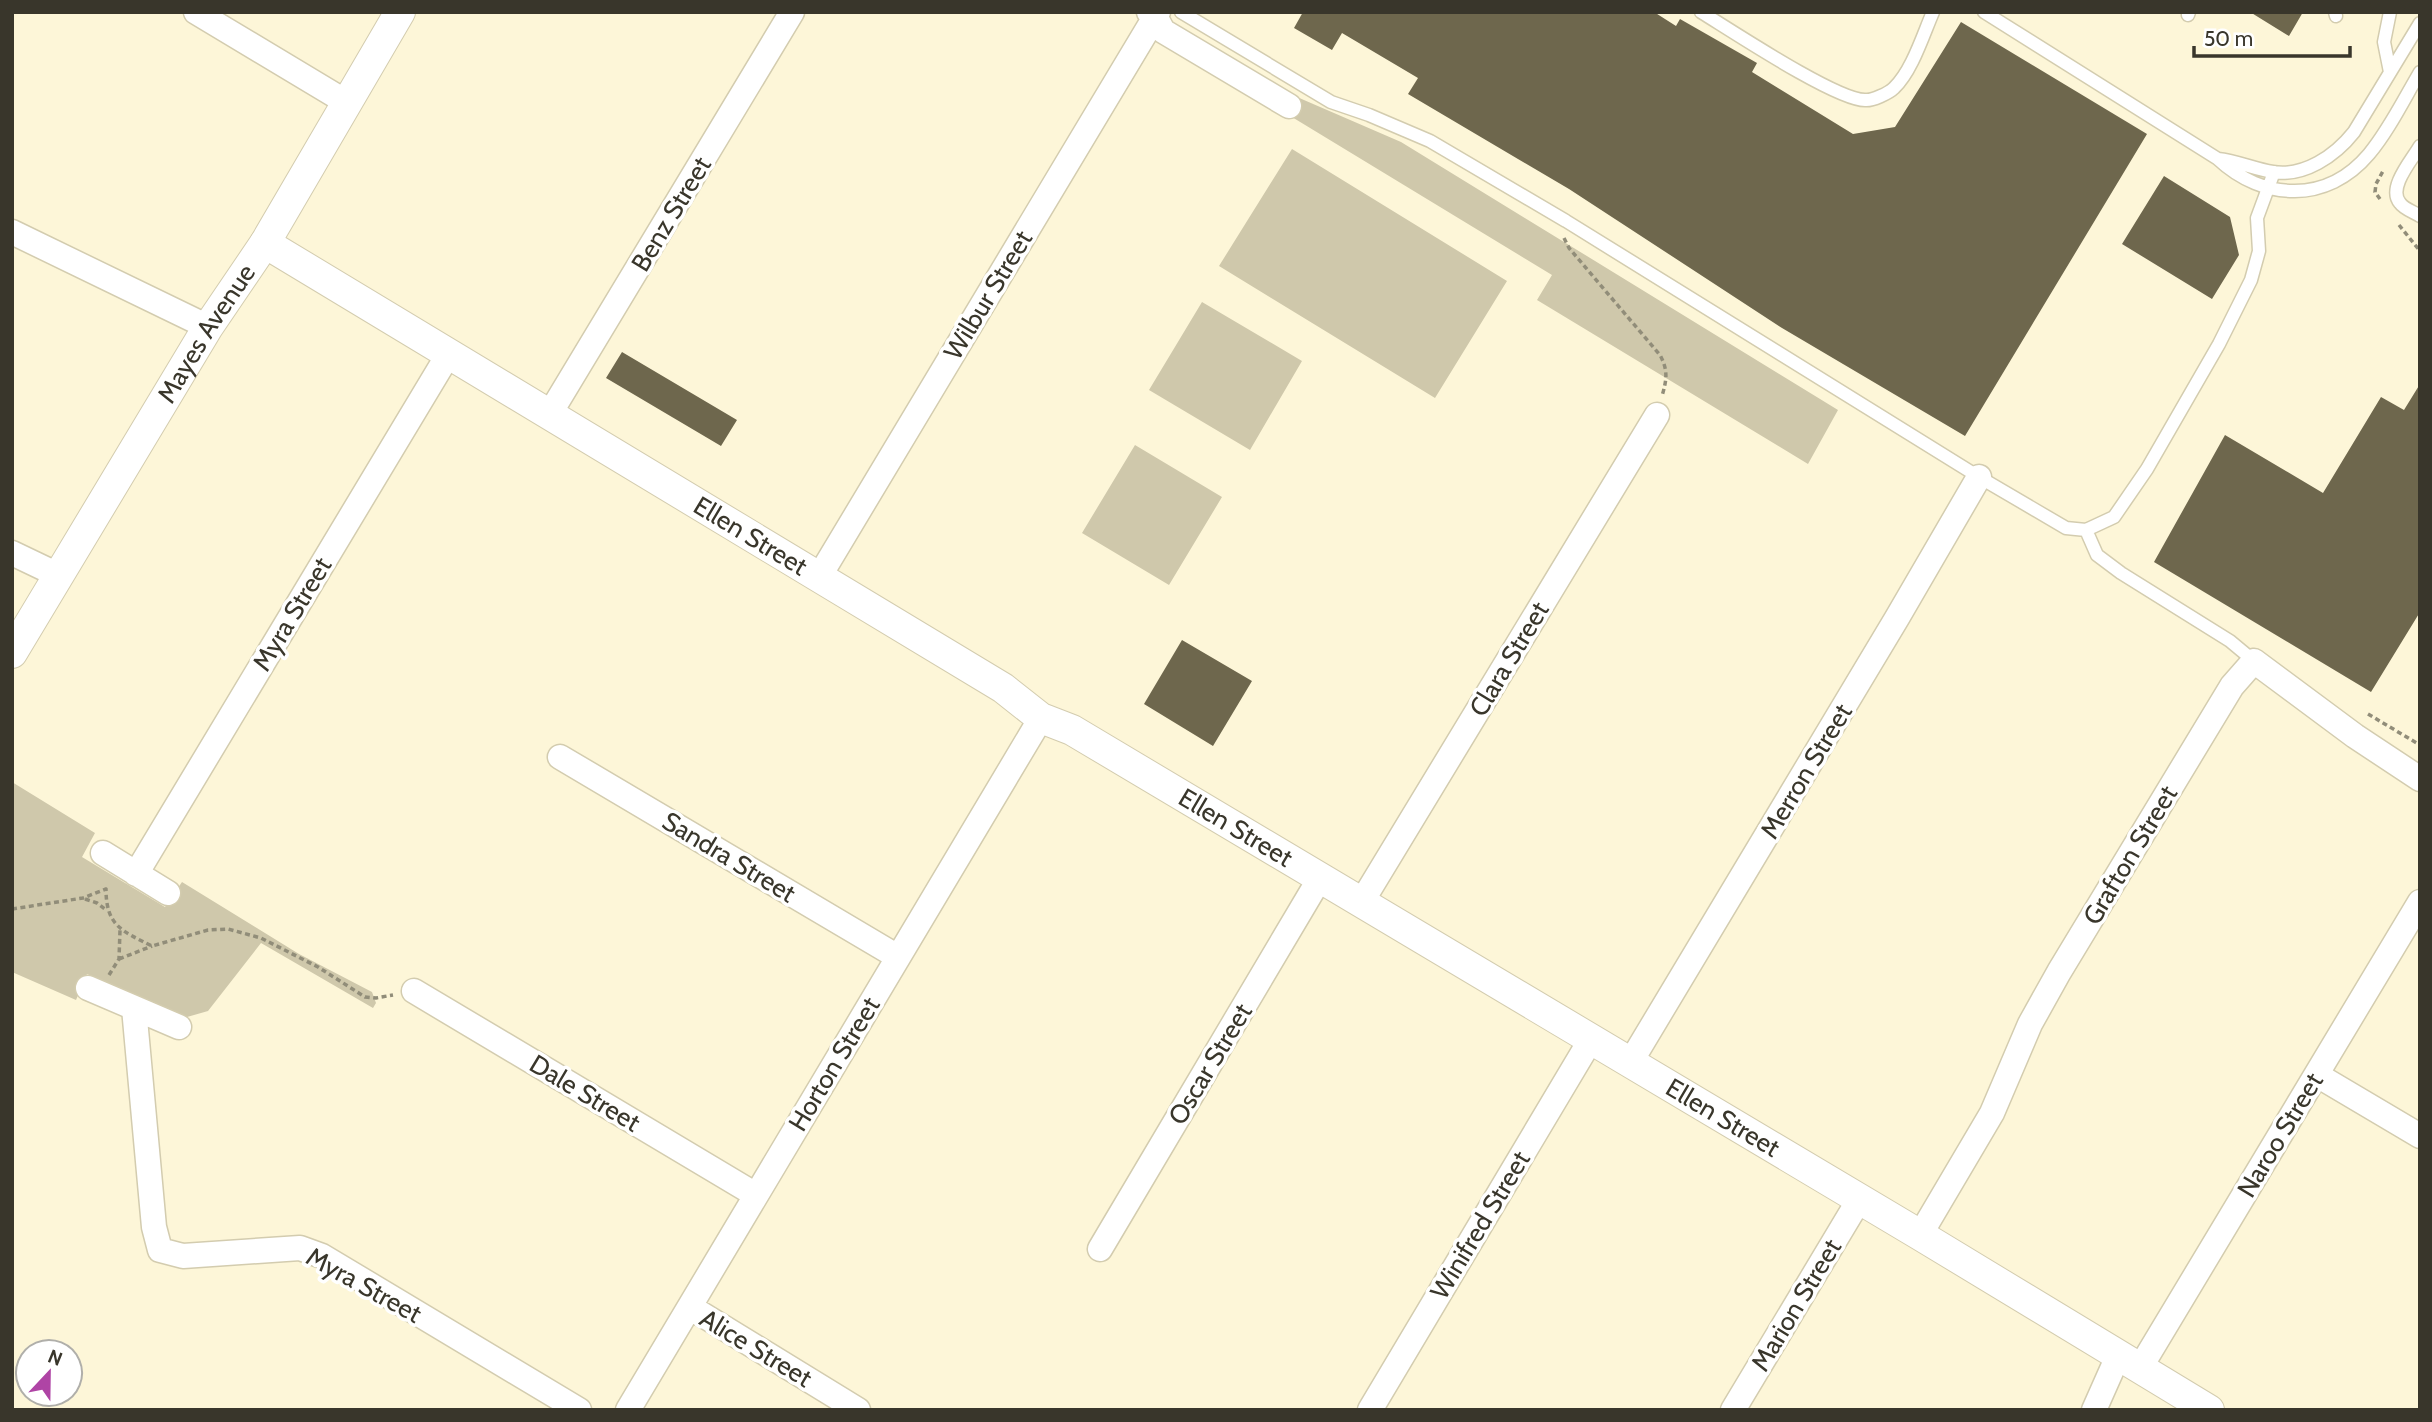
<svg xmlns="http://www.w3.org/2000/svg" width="2432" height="1422" font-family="Cabin,sans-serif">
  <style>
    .green { fill: #cfc8ab }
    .building { fill: #6e674d }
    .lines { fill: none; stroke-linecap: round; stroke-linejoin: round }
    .service-casing { stroke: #d3ccaf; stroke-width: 15 }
    .minor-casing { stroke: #d3ccaf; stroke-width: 27 }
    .tertiary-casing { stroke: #d3ccaf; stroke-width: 32 }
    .path { stroke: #918d79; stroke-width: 3.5; stroke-dasharray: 5 3.5; stroke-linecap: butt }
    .service { stroke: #fff; stroke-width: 12 }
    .minor { stroke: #fff; stroke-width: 24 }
    .tertiary { stroke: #fff; stroke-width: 30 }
    .labels { text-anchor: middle; stroke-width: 7; stroke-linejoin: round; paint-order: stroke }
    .street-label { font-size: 26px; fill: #39362b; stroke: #fff }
  </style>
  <rect width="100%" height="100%" fill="#fdf6d8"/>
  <path class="green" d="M1297,97L1401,142L1838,410L1808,464L1537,300L1552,275L1287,114Z
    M1292,149L1507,281L1435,398L1219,266Z
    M1202,302L1302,361L1250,450L1149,390Z
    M1135,445L1222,497L1169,585L1082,533Z
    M12,782L95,833L82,857L165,907L182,882L299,954L372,992L376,1003L373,1008L261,943L208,1011L187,1017L87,974L76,1000L12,972Z"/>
  <path class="building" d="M1303,12H1654L1676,26L1680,19L1757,63L1752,72L1853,134L1895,127L1961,22L2147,134L1965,436L1782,328L1569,189L1408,94L1418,78L1342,33L1332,50L1294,28Z
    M2250,12H2303L2289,36Z
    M2164,176L2230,217L2239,255L2212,299L2122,244Z
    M622,352L737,420L721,446L606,378Z
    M2420,384V612L2371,692L2154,562L2225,435L2323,493L2381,397L2404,410Z
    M1182,640L1252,681L1213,746L1144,704Z"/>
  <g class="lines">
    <g class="service-casing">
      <path id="service" d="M1181,12L1331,102L1369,115L1430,141L1566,221L1979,477L2066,528L2086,530L2114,517L2147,469L2219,344L2251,280L2259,251L2257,218L2274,172
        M1701,12C1732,31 1836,100 1865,100C1872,101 1889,93 1894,88C1912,71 1923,35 1933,12
        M1984,12L2218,159C2263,201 2327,204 2369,154C2389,130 2404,99 2420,72
        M2335,12L2336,16
        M2390,12L2384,42L2390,72
        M2188,15L2189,12
        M2420,146C2412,160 2387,188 2400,203C2404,209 2414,212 2420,216
        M2218,159C2237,161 2254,169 2273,172C2304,177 2335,156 2354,132L2420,23
        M2086,530L2097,555L2121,573L2230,641L2254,661"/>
    </g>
    <g class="minor-casing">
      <path id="minor" d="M196,12L346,102
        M1149,12L1155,16L1163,31L1289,106
        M12,232L208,327
        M549,415L792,12
        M12,553L58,575
        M819,577L1158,12
        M560,757L898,957
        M103,853L168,893
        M136,874L448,355
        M1361,903L1657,415
        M88,988L179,1027
        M414,991L756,1195
        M134,1008L154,1227L160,1250L183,1256L300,1248L322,1256L579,1410
        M1630,1063L1897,618L1979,477
        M2317,1075L2420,1136
        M1920,1235L1992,1113L2030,1024L2059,972L2232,686L2254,661L2355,736L2420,779
        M1100,1249L1320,878
        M690,1307L858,1410
        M2140,1368L2420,902
        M628,1410L1041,718
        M1370,1410L1590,1041
        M1733,1410L1859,1200
        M2094,1410L2118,1356"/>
    </g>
    <g class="tertiary-casing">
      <g id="tertiary">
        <path id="s1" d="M265,243L1003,688L1041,718L1072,730L1920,1235L2209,1410"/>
        <path id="s2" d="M12,653L208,327L265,243L400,12"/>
      </g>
    </g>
    <path class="path" d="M2380,199L2375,192L2376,184L2383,171
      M2399,225L2420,251
      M1564,238L1569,248L1660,355C1668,370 1667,379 1662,396
      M2368,714L2420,745
      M85,899L97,903L106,910
      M12,909L83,898L106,889C106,926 122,931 152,946L208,930L228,929L261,938L318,967L365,997L376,998L393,995
      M119,959L152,946
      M109,975L119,959L120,930"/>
    <use href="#service" class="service"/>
    <use href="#minor" class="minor"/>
    <use href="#tertiary" class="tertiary"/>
  </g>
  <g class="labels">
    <g class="street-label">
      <text transform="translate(671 214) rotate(-59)" y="9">Benz Street</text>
      <text transform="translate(988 295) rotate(-59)" y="9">Wilbur Street</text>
      <text dy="9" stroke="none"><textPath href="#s2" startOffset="374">Mayes Avenue</textPath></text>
      <text dy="9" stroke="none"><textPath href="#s1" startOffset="567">Ellen Street</textPath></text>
      <text transform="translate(292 614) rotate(-59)" y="9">Myra Street</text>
      <text transform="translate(1509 659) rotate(-59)" y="9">Clara Street</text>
      <text transform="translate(1806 771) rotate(-59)" y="9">Merron Street</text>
      <text dy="9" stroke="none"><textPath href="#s1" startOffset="1134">Ellen Street</textPath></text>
      <text transform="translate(2130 855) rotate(-59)" y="9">Grafton Street</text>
      <text transform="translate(729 857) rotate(31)" y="9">Sandra Street</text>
      <text transform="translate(834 1064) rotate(-59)" y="9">Horton Street</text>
      <text transform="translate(1210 1064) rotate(-59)" y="9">Oscar Street</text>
      <text transform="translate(585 1093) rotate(31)" y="9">Dale Street</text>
      <text dy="9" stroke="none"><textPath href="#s1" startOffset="1701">Ellen Street</textPath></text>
      <text transform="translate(2280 1135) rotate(-59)" y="9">Naroo Street</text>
      <text transform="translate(1480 1225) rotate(-59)" y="9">Winifred Street</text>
      <text transform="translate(364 1285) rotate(29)" y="9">Myra Street</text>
      <text transform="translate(1796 1305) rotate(-59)" y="9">Marion Street</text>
      <text transform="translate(756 1348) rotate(31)" y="9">Alice Street</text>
    </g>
  </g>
  <rect width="2432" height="1422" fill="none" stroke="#39362b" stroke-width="28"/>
  <g transform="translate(49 1373) rotate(22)"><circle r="33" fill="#ffffff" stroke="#b0afaa" stroke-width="2"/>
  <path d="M0-5L12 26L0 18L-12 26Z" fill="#af44a5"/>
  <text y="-10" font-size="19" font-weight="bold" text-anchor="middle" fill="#39362b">N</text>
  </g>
  <path d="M2194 46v10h156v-10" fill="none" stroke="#39362b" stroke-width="3.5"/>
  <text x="2204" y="46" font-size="21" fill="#39362b" stroke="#ffffff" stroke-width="5" paint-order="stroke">50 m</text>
</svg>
